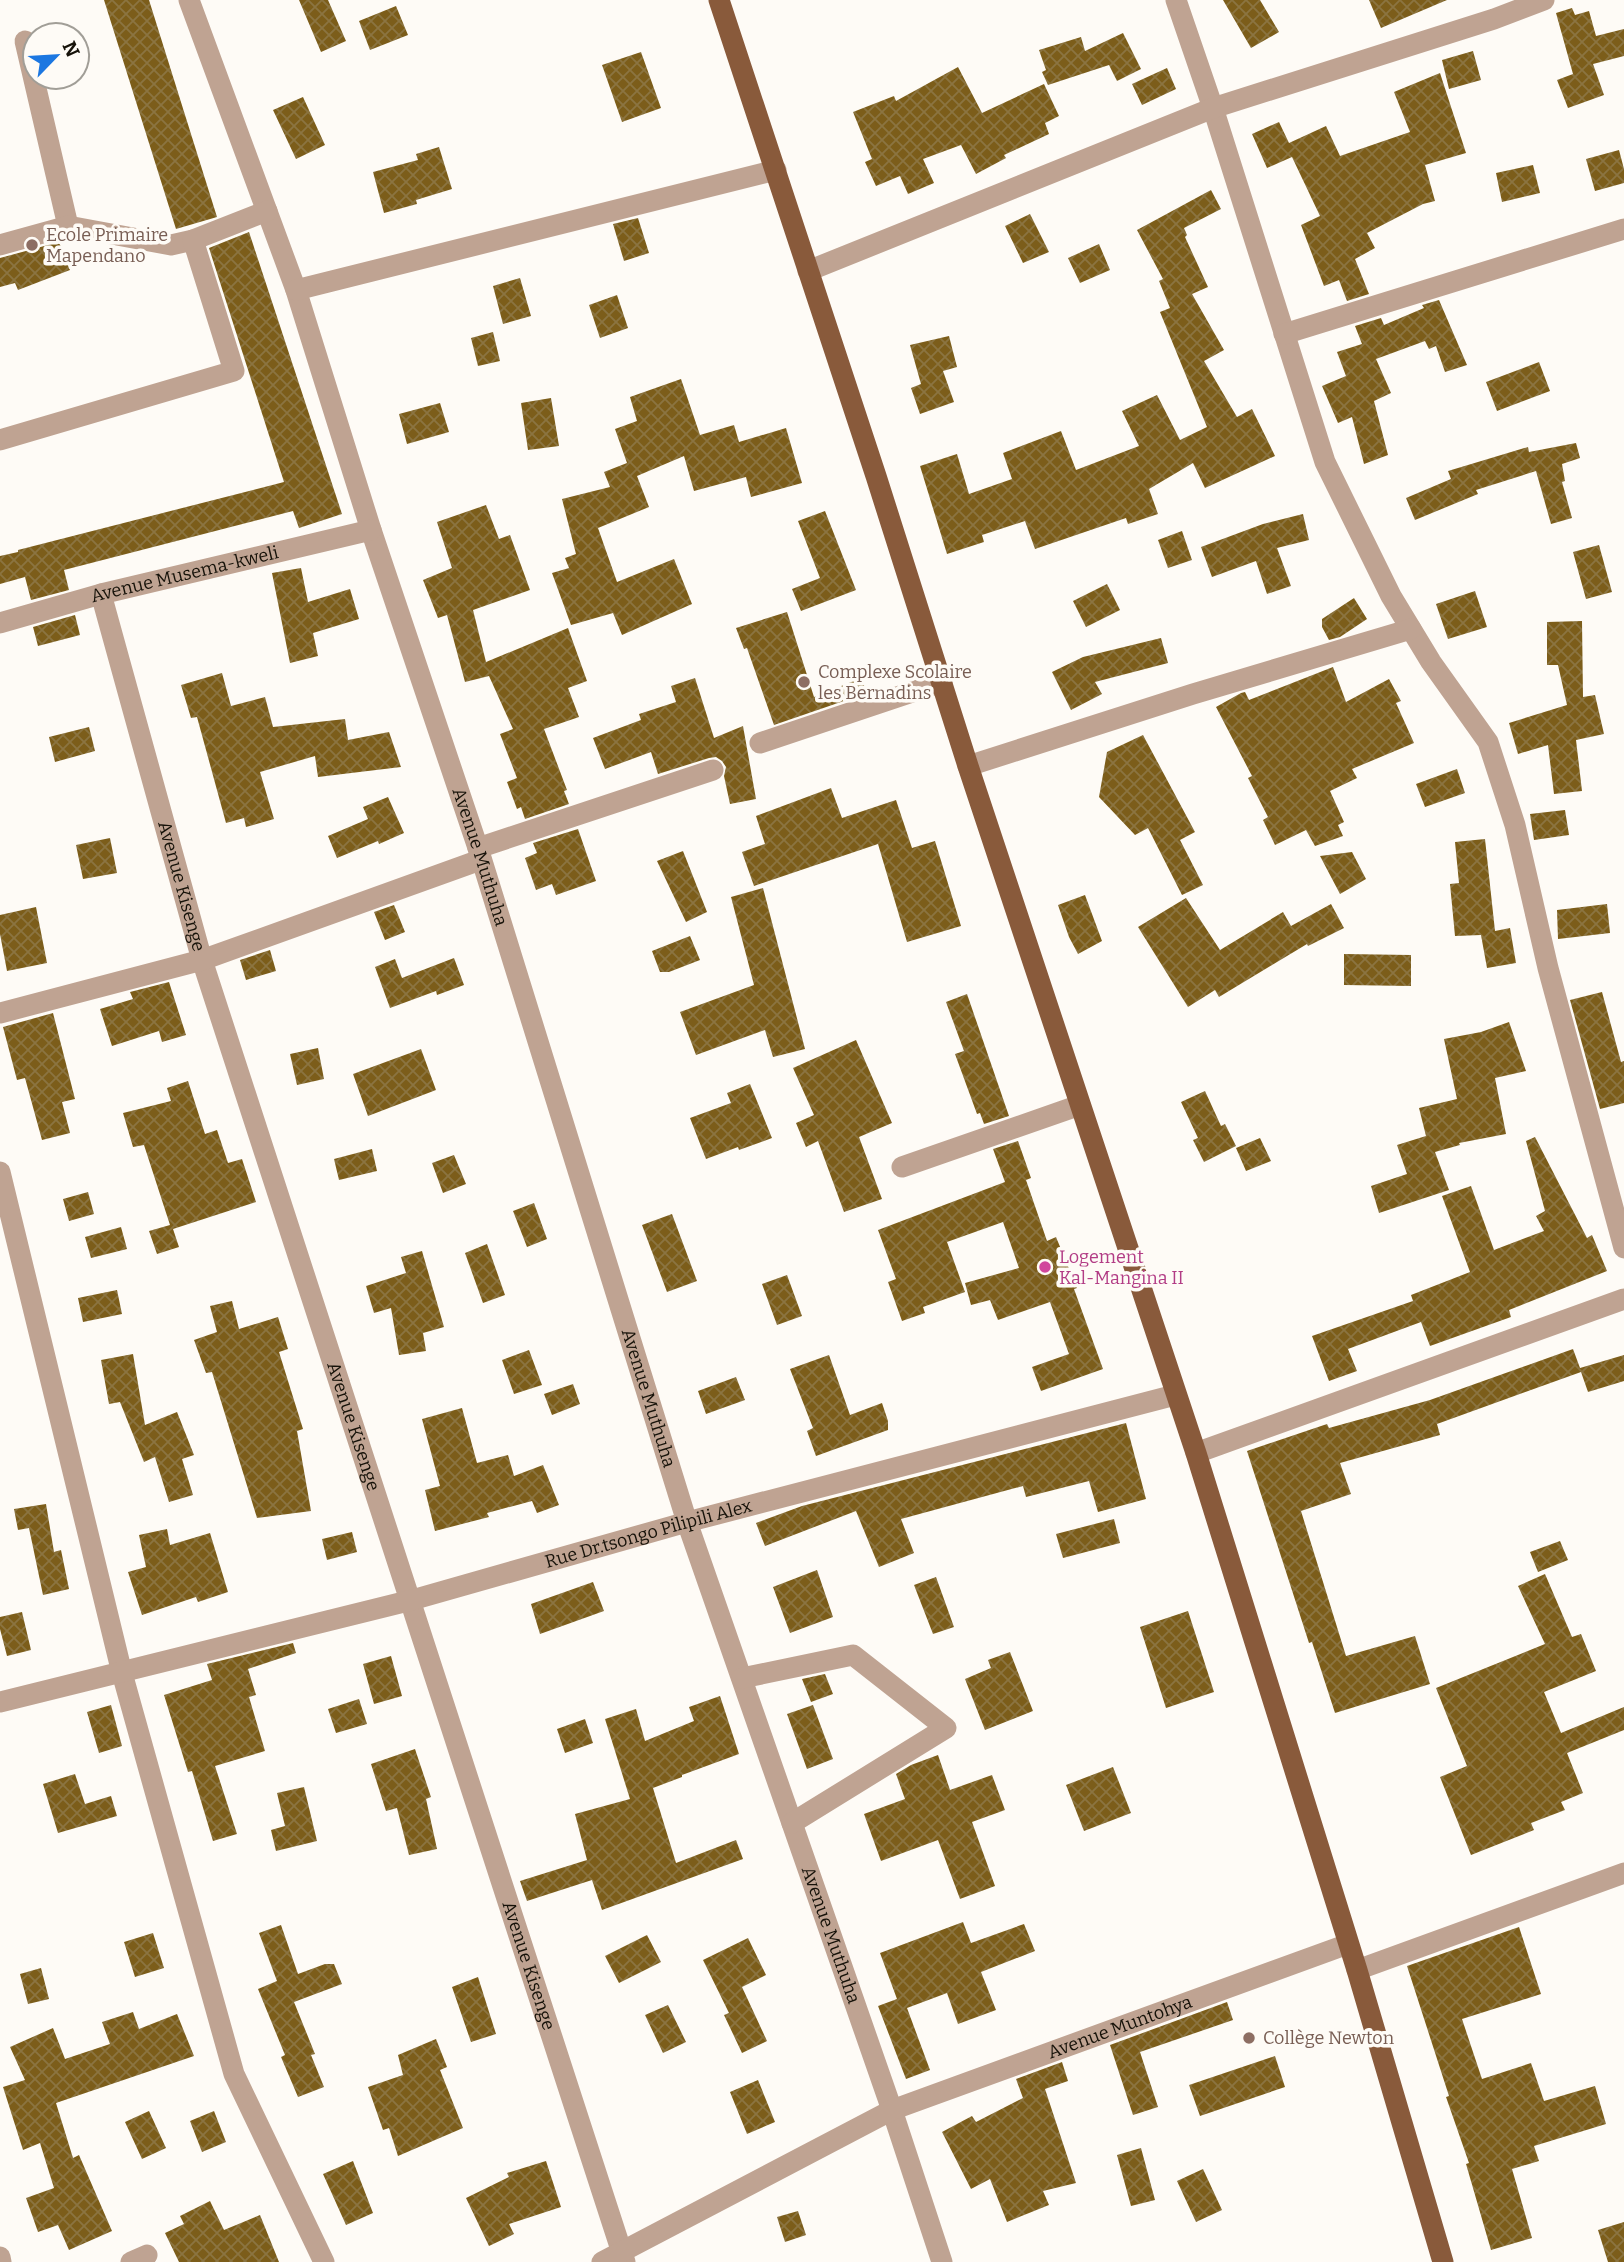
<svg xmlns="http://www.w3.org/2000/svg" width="1624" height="2262" font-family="Bitter,serif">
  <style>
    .building { fill: url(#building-cross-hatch) }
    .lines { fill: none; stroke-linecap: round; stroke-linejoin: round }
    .minor { stroke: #bfa392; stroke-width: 21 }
    .major { stroke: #895a3b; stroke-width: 21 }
    .education-dot { fill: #8d6e63; stroke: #fefbf6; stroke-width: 2.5 }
    .hotel-dot { fill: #d1479c; stroke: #fefbf6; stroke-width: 2.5 }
    .labels { text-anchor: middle; stroke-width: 7; stroke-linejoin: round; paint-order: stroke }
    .education-label { font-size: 18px; fill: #785e54; stroke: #fefbf6; text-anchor: start }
    .street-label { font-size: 18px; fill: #161209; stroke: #fefbf6 }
    .hotel-label { font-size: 18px; fill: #b23c85; stroke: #fefbf6; text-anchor: start }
  </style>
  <defs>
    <pattern id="building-cross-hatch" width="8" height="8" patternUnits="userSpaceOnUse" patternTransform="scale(1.75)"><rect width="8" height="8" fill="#7c5d1a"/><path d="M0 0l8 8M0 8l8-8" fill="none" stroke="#8b7441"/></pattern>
  </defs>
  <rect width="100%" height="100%" fill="#fefbf6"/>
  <path class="building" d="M104,0H149L217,217L176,229Z
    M299,0H328L346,41L321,52Z
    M1223,0H1260L1279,32L1251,48Z
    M1369,0H1447L1381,28Z
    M396,6L408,35L370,50L359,21Z
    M1572,8L1575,15L1589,11L1596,36L1624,29V56L1593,64L1604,95L1568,108L1557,80L1573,74L1556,13Z
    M1123,33L1141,69L1117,81L1109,65L1048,85L1042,72L1046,70L1039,50L1081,37L1085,51Z
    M1473,51L1481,80L1449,89L1442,60Z
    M641,52L661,108L622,122L602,65Z
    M958,67L982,113L1044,84L1059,116L1045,123L1049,134L1004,155L1006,158L976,174L961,145L923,159L934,183L908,194L900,176L876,186L865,162L872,159L853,112L894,96L896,101Z
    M1167,68L1176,89L1142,105L1132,84Z
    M1440,73L1466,153L1425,165L1435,201L1423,204L1367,233L1375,248L1355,259L1369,294L1347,301L1339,280L1324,286L1301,225L1320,216L1292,157L1267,168L1252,134L1279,122L1289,143L1326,126L1340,156L1410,132L1394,92Z
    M303,97L325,145L296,159L273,110Z
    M439,147L452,189L416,200L417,204L384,213L373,172L418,160L416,154Z
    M1619,150L1624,169V183L1595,191L1586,159Z
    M1533,165L1540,193L1502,202L1496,173Z
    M1211,190L1221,209L1184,228L1187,235L1185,237L1208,287L1192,294L1224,350L1204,361L1237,417L1252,409L1275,456L1205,488L1193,463L1149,489L1158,514L1128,524L1126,518L1035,549L1025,521L982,535L984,542L947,554L920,466L957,454L969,494L1012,479L1003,453L1061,431L1076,470L1139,446L1122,411L1157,395L1180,440L1207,427L1160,312L1170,308L1159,281L1163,279L1137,230Z
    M1030,214L1049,252L1023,263L1005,226Z
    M638,218L649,253L624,261L613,224Z
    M249,232L342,514L299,528L293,511L64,570L69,590L31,600L25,577L0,584V556L18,552V550L284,482L209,248Z
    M59,242L70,270L18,290L15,283L0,287V258Z
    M1099,244L1110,270L1080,283L1068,258Z
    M520,278L531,316L503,324L493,286Z
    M617,295L628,328L600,338L589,305Z
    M1439,300L1467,365L1445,372L1436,346L1429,349L1425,341L1376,359L1391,393L1374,401L1388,455L1364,464L1352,417L1338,423L1322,386L1346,376L1337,352L1362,344L1355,326L1381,318L1384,325L1424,308L1422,305Z
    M493,332L500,361L478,366L471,338Z
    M949,336L957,367L943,371L954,402L920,414L911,388L921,384L910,345Z
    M1539,362L1550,391L1497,411L1486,382Z
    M681,379L700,435L734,425L739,442L786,428L802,483L751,497L746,477L694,491L684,456L637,476L649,507L598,528L617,582L674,559L692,604L622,635L613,613L571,625L552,573L569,568L565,558L576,554L562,499L610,487L604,472L627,463L615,429L637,421L630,397Z
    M551,398L559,446L528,450L521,403Z
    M440,403L449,432L407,444L399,414Z
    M1576,443L1580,458L1562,464L1565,481L1562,482L1572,518L1551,524L1536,471L1476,490L1478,494L1415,520L1406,498L1451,479L1448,471L1528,447L1529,452Z
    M486,505L499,539L510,535L530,590L473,610L486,662L568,628L587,681L568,688L579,717L544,729L567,790L564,791L569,804L525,819L521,807L517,809L507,782L517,778L500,734L513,729L489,676L465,682L447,615L438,618L423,580L452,568L437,522Z
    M825,511L856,590L801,611L792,589L820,578L798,521Z
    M1303,514L1309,540L1277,548L1291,586L1267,594L1256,561L1212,577L1201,547L1263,524Z
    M1182,531L1192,560L1168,568L1158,540Z
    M1599,545L1612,592L1586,599L1573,552Z
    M301,568L308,602L350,589L359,619L313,633L318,656L290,663L272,573Z
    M1107,584L1120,610L1086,627L1073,601Z
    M1475,591L1487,627L1448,639L1436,604Z
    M1354,598L1367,619L1340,637L1329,640L1322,627V619Z
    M787,612L814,697L861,678L867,693L774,725L747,648L744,649L736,628Z
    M75,615L80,635L38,646L33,627Z
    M1582,621L1583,697L1595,695L1604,734L1576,740L1582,791L1554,794L1548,745L1518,754L1509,723L1567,705L1558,665H1547V622Z
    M1161,638L1168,663L1095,682L1102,694L1071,710L1052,672L1083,657Z
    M1333,667L1346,702L1389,679L1401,701L1396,703L1414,743L1352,769L1357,778L1330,791L1344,822L1338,825L1343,836L1315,846L1306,830L1275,845L1263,820L1268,817L1248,778L1252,776L1216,707L1241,693L1245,692L1249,700Z
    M222,673L231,706L265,697L273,727L345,719L348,740L389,732L401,767L318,777L315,756L260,772L274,819L246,827L244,818L226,823L197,717L191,718L181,685Z
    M695,678L714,738L743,726L756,799L730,804L724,776L726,767L722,761L716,757L709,758L658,774L651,752L605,769L593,738L641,720L639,714L676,702L671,686Z
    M89,727L95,751L55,762L49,737Z
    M1143,735L1195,832L1180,840L1203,885L1182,895L1148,828L1135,835L1099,797L1107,752Z
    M1457,769L1465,793L1425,807L1416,784Z
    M831,788L842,818L896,800L912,848L935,841L961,926L907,942L878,844L754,886L742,852L765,844L756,816Z
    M388,797L404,833L379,844L378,841L337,858L328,836L368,819L363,807Z
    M1565,810L1569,835L1534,840L1530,814Z
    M578,829L596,881L556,895L552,884L536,890L525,858L537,853L533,843Z
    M110,838L117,873L83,879L76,845Z
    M1485,839L1495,931L1510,928L1516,963L1487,968L1481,935L1455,936L1450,884L1459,883L1455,842Z
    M683,851L707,912L686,922L657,861Z
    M1352,852L1366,879L1340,894L1320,856Z
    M763,888L805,1049L773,1057L765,1030L696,1055L680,1012L754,985L731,897Z
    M1085,895L1102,941L1078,954L1069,937L1058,905Z
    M1186,898L1220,950L1283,912L1291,926L1331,904L1344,928L1308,946L1307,944L1219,997L1215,990L1188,1007L1138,927Z
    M1607,904L1610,933L1558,939L1557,910Z
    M394,905L405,932L385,940L374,912Z
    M36,907L47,963L7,971L0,934V915Z
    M690,936L700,960L669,972H660L652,951Z
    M270,950L276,971L246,980L240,960Z
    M1344,954L1411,955V986L1344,985Z
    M454,958L464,985L437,995L436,991L390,1008L375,967L395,959L402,978Z
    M169,982L186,1035L162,1042L159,1031L112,1046L100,1009L133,999L130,992Z
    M1602,992L1621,1062L1624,1061V1103L1600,1109L1570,1000Z
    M967,994L1009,1116L984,1124L980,1113L977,1114L955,1054L964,1051L946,1002Z
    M53,1013L75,1099L62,1102L70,1133L42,1140L25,1078L17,1080L3,1027Z
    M1509,1022L1526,1071L1495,1078L1506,1134L1459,1143L1460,1145L1435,1152L1449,1190L1379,1213L1371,1186L1407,1174L1397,1145L1426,1136L1419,1108L1457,1099L1444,1039L1481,1032Z
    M856,1040L892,1123L859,1137L882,1199L844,1212L818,1141L806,1147L796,1123L814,1115L793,1068Z
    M318,1048L324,1079L297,1085L290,1054Z
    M421,1049L436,1090L368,1116L353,1074Z
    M188,1081L205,1134L217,1130L228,1163L242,1159L256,1202L173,1229L179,1247L157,1254L149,1231L170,1225L144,1145L133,1147L123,1113L171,1101L167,1088Z
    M750,1084L772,1138L739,1150L738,1147L706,1159L690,1118L731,1103L727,1093Z
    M1205,1091L1221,1126L1225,1124L1236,1146L1204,1162L1193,1140L1198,1138L1181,1102Z
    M1535,1137L1587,1238L1592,1235L1607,1271L1509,1310L1511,1317L1430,1346L1421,1322L1348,1349L1357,1371L1329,1381L1312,1336L1413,1301L1411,1295L1470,1272L1442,1196L1471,1186L1494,1250L1544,1231L1536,1216L1545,1211L1526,1141Z
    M1260,1138L1271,1161L1246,1171L1236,1148Z
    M1018,1141L1031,1178L1026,1180L1047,1241L1056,1237L1077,1288L1074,1289L1103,1369L1041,1391L1032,1367L1069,1354L1050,1302L998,1320L990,1300L971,1305L965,1283L1019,1268L1003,1222L947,1242L965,1292L923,1307L925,1313L902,1321L888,1282L896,1279L878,1230L1005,1182L993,1149Z
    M372,1149L377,1171L339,1180L334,1159Z
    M454,1155L466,1184L443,1193L432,1163Z
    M88,1192L94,1214L69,1221L63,1199Z
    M534,1203L547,1239L527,1247L513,1211Z
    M672,1214L697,1281L667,1292L642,1225Z
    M121,1227L127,1249L91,1258L85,1237Z
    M487,1244L505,1295L483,1303L465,1253Z
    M422,1251L444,1327L423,1333L426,1351L399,1355L391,1308L374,1313L366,1286L406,1273L401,1257Z
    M787,1275L802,1316L777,1325L762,1284Z
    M117,1290L122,1314L83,1322L78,1298Z
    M232,1301L239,1329L278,1317L288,1349L279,1352L303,1429L297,1431L311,1511L257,1518L212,1372L206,1373L194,1340L217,1332L210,1306Z
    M1573,1349L1580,1368L1624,1355V1381L1588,1392L1581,1372L1437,1424L1440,1435L1340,1463L1351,1494L1301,1511L1346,1656L1415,1636L1430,1684L1335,1713L1312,1642L1309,1643L1247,1451L1327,1424L1329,1428L1430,1400Z
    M529,1350L542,1385L514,1394L502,1360Z
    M133,1354L145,1425L177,1412L194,1455L182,1459L193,1495L169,1502L155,1457L144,1462L120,1402L109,1404L101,1360Z
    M829,1355L850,1415L882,1403L888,1421V1430L816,1456L807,1431L813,1428L790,1369Z
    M736,1377L745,1400L706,1414L698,1391Z
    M573,1384L580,1404L552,1415L544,1394Z
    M462,1408L477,1463L508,1455L514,1476L543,1465L559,1505L537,1513L532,1501L487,1513L489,1517L435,1531L425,1490L440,1486L422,1419Z
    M1126,1423L1146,1499L1098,1512L1089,1481L1026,1497L1023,1486L901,1519L914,1553L879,1567L856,1511L765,1546L756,1523L802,1506Z
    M46,1504L54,1552L61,1550L69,1589L43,1595L29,1528L18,1530L14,1509Z
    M1114,1519L1120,1543L1063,1558L1056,1534Z
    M167,1529L170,1545L210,1533L228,1592L198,1602L196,1597L142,1615L128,1572L146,1567L139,1535Z
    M352,1532L357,1552L327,1560L322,1539Z
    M1560,1541L1568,1560L1538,1572L1530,1552Z
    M817,1570L833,1617L790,1633L773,1587Z
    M1545,1574L1572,1637L1581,1634L1596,1671L1544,1692L1561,1733L1624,1707V1730L1567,1753L1583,1793L1561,1802L1565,1810L1531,1823L1534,1830L1471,1855L1440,1777L1467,1766L1436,1688L1545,1644L1518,1586Z
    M936,1577L954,1627L933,1634L914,1585Z
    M593,1582L604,1611L540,1634L531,1604Z
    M1188,1611L1214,1692L1166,1708L1140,1627Z
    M22,1612L31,1650L7,1656L0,1629V1617Z
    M293,1643L296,1653L248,1669L256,1695L249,1697L265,1751L215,1766L237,1834L213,1841L192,1771L188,1772L164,1695L212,1680L207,1664Z
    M1010,1652L1033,1711L985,1730L965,1679L991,1668L988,1660Z
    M391,1656L402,1696L374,1704L363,1664Z
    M825,1674L833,1694L811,1702L802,1679Z
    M720,1696L739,1754L682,1775V1777L653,1788L676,1863L736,1840L743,1859L602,1910L592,1880L527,1901L520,1881L587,1860L575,1814L630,1799L605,1719L636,1709L645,1741L694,1721L689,1707Z
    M359,1699L367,1724L336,1733L328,1709Z
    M111,1705L122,1746L99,1753L87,1712Z
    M813,1705L833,1759L807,1769L787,1714Z
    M585,1719L593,1743L565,1753L557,1729Z
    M415,1749L431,1797L426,1799L437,1849L409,1855L397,1808L386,1811L371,1764Z
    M938,1755L950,1790L992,1775L1005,1810L972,1822L995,1886L960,1899L938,1840L881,1861L864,1814L905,1799L896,1774L911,1765Z
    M1113,1767L1131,1813L1084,1831L1066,1785Z
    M75,1774L85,1804L111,1796L117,1816L58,1833L43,1784Z
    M304,1787L317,1841L276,1851L271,1830L285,1826L277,1793Z
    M963,1922L971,1943L1024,1924L1035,1951L981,1972L996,2010L958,2024L947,1993L907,2008L930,2070L906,2079L878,2006L897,1999L880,1953Z
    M281,1925L298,1974L325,1964H334L342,1984L294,2002L315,2054L311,2055L324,2087L298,2097L281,2057L285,2055L258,1989L277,1981L259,1933Z
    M1519,1927L1541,1994L1462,2019L1482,2079L1531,2063L1544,2101L1595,2086L1606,2124L1534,2146L1539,2161L1512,2169L1532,2238L1491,2250L1466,2164L1469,2163L1446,2097L1449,2096L1407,1966Z
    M153,1933L164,1968L135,1977L124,1942Z
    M647,1935L661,1962L619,1983L605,1956Z
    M748,1938L766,1975L742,1987L767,2041L742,2053L724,2015L729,2013L703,1960Z
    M41,1968L49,1999L28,2004L20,1974Z
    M478,1977L496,2034L471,2042L452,1987Z
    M1227,2002L1233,2020L1140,2052L1158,2107L1133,2115L1110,2045Z
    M668,2005L686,2042L663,2053L645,2015Z
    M133,2012L139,2029L177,2014L194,2056L56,2103L73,2158L79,2155L112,2231L69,2250L58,2225L38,2232L26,2198L54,2188L40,2143L23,2150L3,2087L25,2080L10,2047L53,2028L65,2059L110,2044L102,2022Z
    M436,2039L447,2067L440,2070L463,2128L398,2156L389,2128L383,2130L368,2087L403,2075L398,2055Z
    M1275,2056L1285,2087L1200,2116L1189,2085Z
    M1062,2062L1068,2081L1045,2089L1076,2183L1043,2191L1049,2205L1007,2222L990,2179L971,2189L942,2132L972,2116L976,2122L1023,2098L1016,2079Z
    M758,2080L775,2122L747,2134L730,2092Z
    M149,2111L166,2148L142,2159L125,2122Z
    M214,2111L226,2142L202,2152L190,2121Z
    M1141,2148L1155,2200L1131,2206L1117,2155Z
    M353,2161L373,2213L346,2225L323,2174Z
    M546,2161L561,2207L509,2224L514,2234L489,2246L466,2198L509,2177L507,2173Z
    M1203,2169L1222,2210L1196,2222L1177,2181Z
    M210,2201L224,2230L260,2215L279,2262H179L165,2233L184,2224L180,2216Z
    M798,2211L806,2235L785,2242L777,2217Z
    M1624,2222V2262H1608L1598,2230Z"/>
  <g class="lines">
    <g class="minor">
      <path id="s1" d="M189,0L296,290L371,530L478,848L687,1522L892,2110L942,2262"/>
      <path d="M1176,0L1213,108L1325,462L1391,596L1431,662L1488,742L1515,825L1548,968L1624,1248"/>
      <path d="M25,41L68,226"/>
      <path d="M0,245L68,226L171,245L193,240"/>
      <path d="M808,271L1213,108L1494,19L1544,0"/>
      <path d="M296,290L776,170"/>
      <path d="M1284,334L1624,229"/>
      <path d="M0,440L234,371L193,240L267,211"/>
      <path id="s2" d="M101,594L202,960L625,2262"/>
      <path id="s3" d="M0,623L101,594L371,530"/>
      <path d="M760,743L942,682"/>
      <path d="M968,766L1193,694L1411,629"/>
      <path d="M478,848L713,770"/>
      <path d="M0,1013L202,960L480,860"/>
      <path d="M902,1167L1080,1105"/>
      <path d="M0,1172L122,1673L234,2074L324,2262"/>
      <path d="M1196,1453L1624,1299"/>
      <path d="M742,1678L853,1655L946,1728L792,1823"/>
      <path id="s4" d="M0,1702L412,1600L687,1522L1175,1395"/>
      <path d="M1357,1970L1624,1873"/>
      <path d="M0,2257L1,2262"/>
      <path d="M131,2262L147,2255"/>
      <path id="s5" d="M602,2262L892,2110L1348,1944"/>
    </g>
    <path class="major" d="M719,0L876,476L968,766L1196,1453L1357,1970L1443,2262"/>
  </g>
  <g class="education-dot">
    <circle cx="32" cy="245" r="7"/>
    <circle cx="804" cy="682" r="7"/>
    <circle cx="1249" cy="2038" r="7"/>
  </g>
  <circle class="hotel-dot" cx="1045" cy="1267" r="7"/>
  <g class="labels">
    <g class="education-label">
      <text x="46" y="241">Ecole Primaire<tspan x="46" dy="21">Mapendano</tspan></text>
      <text x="818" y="678">Complexe Scolaire<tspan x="818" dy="21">les Bernadins</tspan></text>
      <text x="1263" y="2044">Collège Newton</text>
    </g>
    <g class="street-label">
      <text dy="6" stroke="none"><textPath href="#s3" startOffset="191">Avenue Musema-kweli</textPath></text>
      <text dy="6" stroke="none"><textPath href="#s1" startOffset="905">Avenue Muthuha</textPath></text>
      <text dy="6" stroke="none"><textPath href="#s2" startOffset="303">Avenue Kisenge</textPath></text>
      <text dy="6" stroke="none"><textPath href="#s1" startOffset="1472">Avenue Muthuha</textPath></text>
      <text dy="6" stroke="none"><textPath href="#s2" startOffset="870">Avenue Kisenge</textPath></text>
      <text dy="6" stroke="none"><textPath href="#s4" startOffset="670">Rue Dr.tsongo Pilipili Alex</textPath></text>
      <text dy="6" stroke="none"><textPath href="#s1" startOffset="2039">Avenue Muthuha</textPath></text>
      <text dy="6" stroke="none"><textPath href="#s2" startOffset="1437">Avenue Kisenge</textPath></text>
      <text dy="6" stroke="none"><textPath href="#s5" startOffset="570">Avenue Muntohya</textPath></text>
    </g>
    <g class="hotel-label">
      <text x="1059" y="1263">Logement<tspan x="1059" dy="21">Kal-Mangina II</tspan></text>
    </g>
  </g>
  <g transform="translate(56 56) rotate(65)"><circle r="33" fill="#fefbf6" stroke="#a19e97" stroke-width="2"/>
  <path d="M0-5L12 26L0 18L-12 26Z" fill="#1c77e1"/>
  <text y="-10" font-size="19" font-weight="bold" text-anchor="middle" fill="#161209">N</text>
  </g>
</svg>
